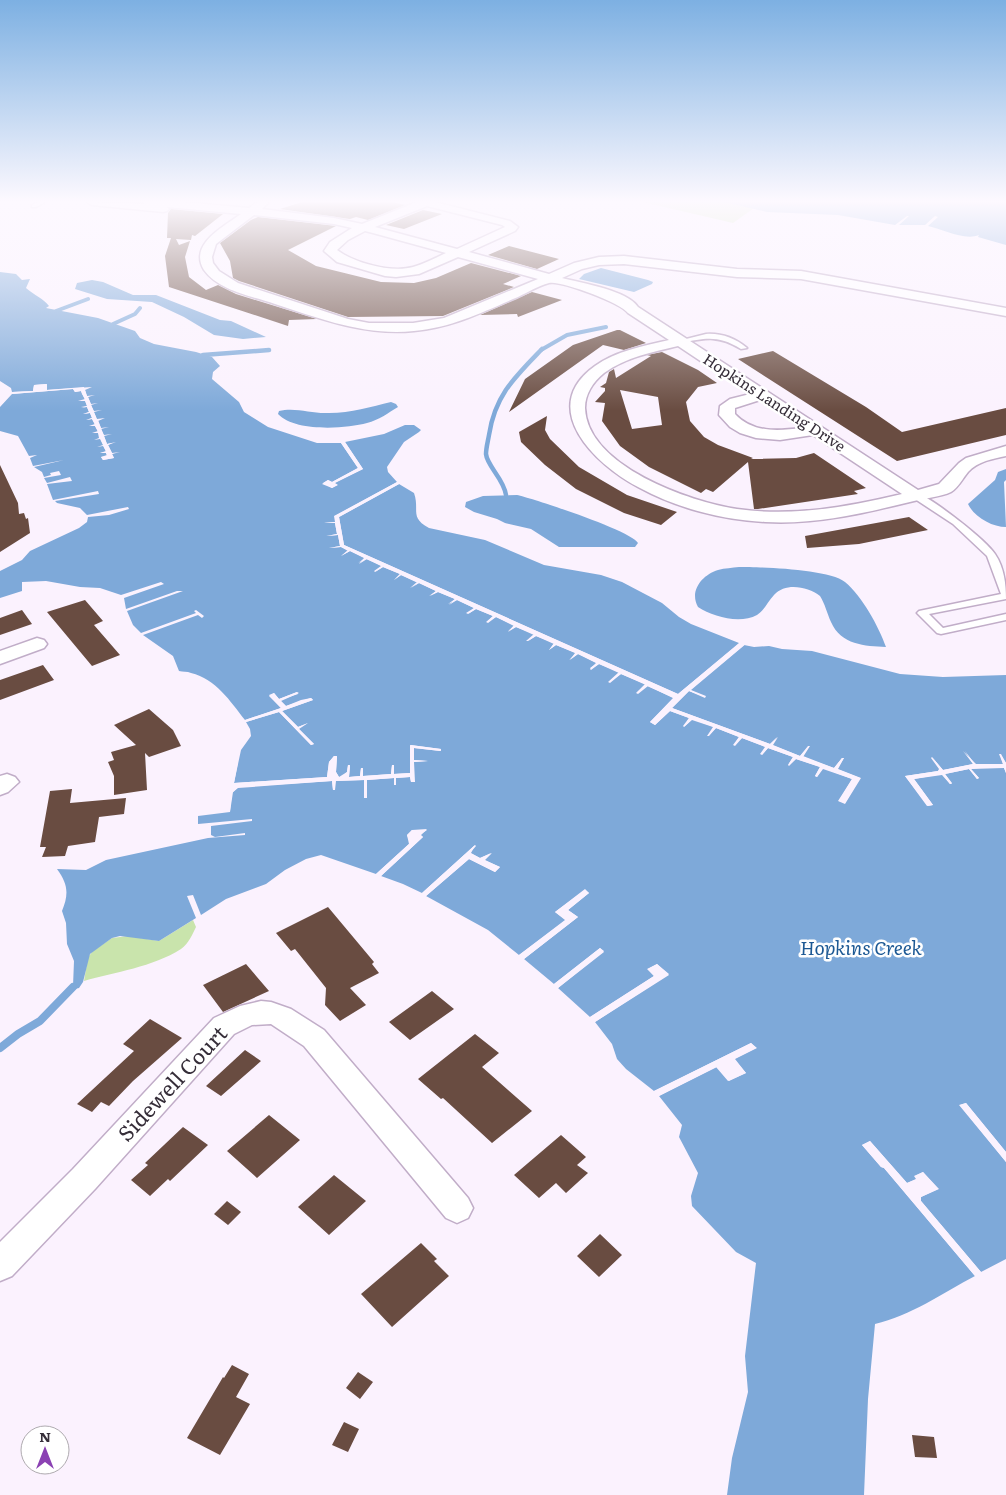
<svg xmlns="http://www.w3.org/2000/svg" width="1006" height="1495" font-family="Literata,serif">
  <style>
    .green { fill: #c9e4ac }
    .water { fill: #7ea9d9 }
    .pier { fill: #fbf2fe }
    .lines { fill: none; stroke-linecap: round; stroke-linejoin: round }
    .stream-far2 { stroke: #7ea9d9; stroke-width: 4 }
    .stream-far1 { stroke: #7ea9d9; stroke-width: 4.5 }
    .stream { stroke: #7ea9d9; stroke-width: 8 }
    .building { fill: #694c41; fill-rule: evenodd }
    .lane-casing { stroke: #c1adc8; stroke-width: 3 }
    .street-casing { stroke: #c1adc8; stroke-width: 3 }
    .lane { fill: #fff; fill-rule: evenodd }
    .street { fill: #fff; fill-rule: evenodd }
    .labels { text-anchor: middle; stroke-width: 5; stroke-linejoin: round; paint-order: stroke }
    .far-street-label { font-size: 15px; fill: #362e39; stroke: #fff }
    .water-label { font-size: 19px; font-style: italic; fill: #1d5994; stroke: #fff }
    .near-street-label { font-size: 21px; fill: #362e39; stroke: #fff }
  </style>
  <rect width="100%" height="100%" fill="#fbf2fe"/>
  <path class="green" d="M643,202H732L754,208L733,223Z
    M193,920L196,927C192,935 189,943 181,949C153,967 115,972 84,981L88,957L93,951L112,938L128,936L159,941Z"/>
  <path class="water" d="M724,202H1006V245L978,237L979,235C964,241 943,229 928,226L938,217L935,216L925,225H899L909,216H907L895,225L838,215L767,212Z
    M601,268L648,280L653,282L652,284L634,292L579,279L584,274Z
    M0,272L16,274L22,280L30,279L26,288C34,295 44,299 49,306L46,308L98,318L135,331L140,338L154,344L196,352L212,357L220,366L213,372L212,379L239,402L244,412L268,427L317,443H341L358,468L332,482L328,480L323,483L332,488L337,485L334,483L363,469L345,442L384,434L405,425H414L421,430L419,432L404,442L387,467L388,472L397,482L335,516V522L324,523H335L337,534L327,536L338,535L340,546L329,548L341,547L348,551L341,556L350,551L365,558L358,563L366,559L382,566L375,572L383,567L400,574L394,580L401,575L418,583L411,588L419,583L436,591L430,596L438,592L455,599L449,605L457,600L474,608L468,614L476,609L493,616L487,622L496,617L514,626L508,631L516,627L534,635L528,641L536,636L554,644L549,650L556,645L576,653L569,660L578,654L597,663L590,668L591,669L599,664L619,673L609,682L621,674L646,685L636,693L647,686L674,698L650,722L655,725L670,711L689,718L684,727L692,719L714,727L708,736L716,728L739,737L734,745L742,738L766,747L762,755L768,748L793,757L788,765L796,759L820,767L815,776L817,777L823,768L852,779L839,801L845,803L860,778L837,769L844,758H842L834,768L803,756L809,746L800,756L772,745L777,737L770,744L672,708L689,691L705,697L690,690L744,645L754,647L769,646L782,649L812,651L900,674L943,677L1006,675V763L1000,754L1003,764H975L965,751L973,764L943,770L932,757L940,769L938,771L905,776L928,806L933,805L914,779L942,774L950,784L952,783L945,774L969,769L977,779L979,778L971,769L1004,768L1006,773V1152L966,1103L960,1105L1006,1162V1259L981,1272L921,1201V1197L938,1189L923,1172L915,1176L917,1179L907,1183L870,1141L862,1145L881,1167L884,1168L975,1276C943,1293 910,1316 875,1324L868,1399L864,1495H727L732,1458L748,1392L745,1356L756,1263L736,1252L692,1206L691,1196L698,1173L679,1137L682,1125L659,1096L717,1067L729,1081L746,1073L734,1059L756,1048L751,1043L654,1091L626,1069L617,1059L612,1044L595,1022L669,974L657,964L648,969L654,976L590,1017L558,988L604,952L600,948L554,984L524,959L578,917L568,910L589,893L585,890L555,912L566,920L519,955L488,930L426,896L469,859L495,872L500,867L484,860L491,853L480,858L470,853L476,846L475,845L422,893L403,884L381,876L423,837L420,835L427,830H412L407,835L410,843L376,874L321,855L306,859L285,870L266,884L226,899L201,915L193,895L187,896L196,918L159,941L120,936L112,938L90,954L83,982L79,988L75,989L73,986L74,961L67,944L66,923L62,911C69,894 68,884 57,869L86,870L106,860L208,838L245,835V833L215,837L211,835V826L252,821V819L198,824V816L230,812L233,792L238,787L332,781L333,790L335,789V781L365,780L364,798H367V780L394,778V784L395,785L396,778L410,777L411,782H414V762L428,761L414,760V748L440,751L441,749L411,745L410,773L393,774L394,765H392L391,774L363,776V768H361L360,776L349,777L350,766L348,765L347,772L342,777H339L336,772L337,757L334,756L329,762L327,777L234,783L241,750L251,736L250,729L246,722L279,712L311,745L314,744L298,728L308,723L298,727L282,711L313,700L311,698L286,706L280,700L298,694L297,692L279,699L274,693L269,696L281,708L245,720C230,701 216,679 191,673C187,671 183,672 179,671L173,656L143,635L198,615L202,618L204,616L196,610L194,611L196,613L141,633L133,625L127,611L183,591H177L126,609L124,598L164,584L161,582L121,595L100,588L80,587L46,581L22,582V591L0,598V571L22,560L30,551L79,528L87,522L88,517L109,515L129,509L128,507L87,515L80,508L57,503L55,501L99,494L98,491L53,500L47,484L72,481L70,477L47,483L44,478L61,475L59,471L50,473L51,475L44,477L42,472L34,467L64,460L33,466L30,458L37,455L29,456L18,436L0,431V407L12,394L73,389L75,392L81,391L85,400L79,401L85,400L87,406L81,408L87,407L89,412L83,414L90,413L92,418L86,420L92,419L95,425L91,426H95L98,432L94,433L98,432L106,452L100,453H106L107,456L101,457L103,460L114,458L112,454L114,453H112L108,445L112,443L107,444L101,428L103,427L101,428L98,420L102,419L97,420L88,397L90,396H87L84,387L46,390V384L34,385L33,391L12,392L11,388L0,381Z
    M92,280L103,282L133,295H156L220,320L231,321L266,337L243,339L214,335L184,317L152,302L107,299L75,289L77,283Z
    M391,402L396,404L398,407C388,413 379,420 367,423C345,429 295,432 278,414L279,411C294,407 310,413 325,413C348,414 370,407 391,402Z
    M1006,469V480L1004,482L1006,527C992,527 974,517 968,504L995,480L998,472Z
    M399,484L414,493C420,510 409,517 429,528L485,540L544,565L601,575L622,582L662,603L679,617L691,624L739,643L678,694L344,545L339,517Z
    M517,495C535,499 632,531 638,543L635,547H559L531,529L505,523L497,519L474,512L465,507L466,502L483,496Z
    M739,567C761,567 829,569 845,582C862,596 879,627 886,647C865,646 841,645 831,622C827,613 825,604 820,596C808,587 786,582 774,595C768,601 764,611 757,615C740,624 713,617 698,607C689,591 702,575 718,570C725,568 732,568 739,567Z"/>
  <path class="pier" d="M47,384V390L92,387L85,390L87,396L95,395L88,397L91,404L98,403L91,405L94,411L102,410L94,412L97,419L105,418L98,421L101,428L109,427L101,429L104,435L112,434L104,436L107,444L116,442L108,445L112,453L120,452L112,454L114,458L103,460L101,457L107,455L106,453H100L106,451L103,446L97,447L103,445L100,439L94,440L99,438L98,433H92L98,431L95,426H89L95,424L92,419L86,420L92,418L90,413L83,414L89,412L87,407H81L87,406L85,401H78L85,399L82,394L76,395L82,394L81,391L75,392L73,389L12,394V392L33,391L34,385Z
    M345,442L363,469L335,483L338,485L332,488L322,484L328,480L332,482L358,468L341,443Z
    M399,481L401,483L339,517L344,545L678,694L741,642V644L747,643L691,690L706,696L705,698L689,691L672,708L770,744L778,737L773,745L800,756L808,746H810L803,757L834,768L842,758H844L838,769L861,778L845,804L838,801L852,779L823,769L817,777L815,776L820,767L796,759L789,766L788,765L793,757L768,748L762,755L760,754L765,747L742,738L735,746L733,745L739,737L716,728L709,736H707L713,727L692,720L684,727L683,726L689,718L670,711L655,725L650,722L673,698L648,686L638,694L636,693L645,684L621,674L610,683L608,682L619,672L599,664L591,670L590,669L596,663L578,654L570,660L575,653L556,645L549,650L554,643L536,636L528,641H526L534,634L516,627L508,632L514,625L496,617L488,623L486,622L493,616L476,609L468,614L466,613L474,608L457,600L448,604L455,599L438,592L429,596L436,591L419,583L410,588L417,582L401,575L394,580L400,574L383,567L375,572L374,571L381,566L367,559L359,564L364,558L350,551L341,556L348,550L341,547L329,548L340,546L338,535L326,536L337,534L335,523H324L335,522L334,516Z
    M297,692L299,693L281,701L286,706L301,700L311,698L313,700L282,711L298,727L308,723L299,729L314,744L311,745L279,712L246,722L245,720L281,708L269,695L274,693L279,699Z
    M410,745L441,749V751L414,748V760L428,761L414,762L415,782H411L410,777L396,778V785H394V778L367,780V798H364V780L336,781L335,790H333L332,781L238,788L232,793L230,811L216,813L227,810L231,791L237,785L232,783L236,762H238L234,783L327,777L329,762L334,756H337L336,772L339,777L347,772L348,765H350L349,777L360,776L361,768H363V776L391,774L392,765H394V774L410,773Z
    M963,751L976,764H1003L999,754H1001L1006,763V773L1004,768H979L971,769L979,778L977,779L969,769L945,774L952,784H950L942,775L914,779L933,805L927,806L905,776L938,771L939,769L931,758L932,757L943,770L973,764Z
    M427,829L421,835L423,837L381,876L376,874L409,844L407,835L412,830Z
    M475,845L471,853L480,858L492,853L485,860L500,867L495,872L469,859L426,896L424,895L468,856L495,868L468,854L424,895L422,893Z
    M585,889L589,893L568,910L578,917L524,959L522,957L574,917L566,912L565,909L585,893L559,912L567,918V921L521,957L519,955L565,920L555,912Z
    M600,948L604,951L558,988L556,986L601,951L556,986L554,984Z
    M657,964L669,975L595,1022L593,1020L665,974L657,967L651,970L657,975L656,978L592,1019L590,1017L654,976L647,969Z
    M751,1043L757,1048L735,1059L746,1073L728,1081L716,1067L659,1096L657,1094L716,1065L729,1078L742,1072L732,1058L752,1047L751,1046L656,1092L654,1091Z
    M966,1103L1006,1152V1154L965,1106H963L1006,1158V1162L959,1105Z
    M870,1141L907,1183L916,1179L914,1176L923,1172L939,1189L921,1197V1201L981,1272L979,1274L919,1202V1196L934,1188L922,1175L918,1177V1181L906,1185L870,1144L866,1146L882,1165L886,1167L977,1275L975,1276L884,1168L881,1167L862,1145Z"/>
  <g class="lines">
    <path class="stream-far2" d="M56,311L88,299
      M113,324L135,314L140,308
      M541,350L567,335L606,327"/>
    <path class="stream-far1" d="M203,355L269,350
      M506,495C504,479 487,466 486,454C486,448 488,441 489,435C495,395 515,377 542,349"/>
    <path class="stream" d="M0,1048L18,1034L40,1021L73,987"/>
  </g>
  <path class="building" d="M302,202H392L405,205L368,220L356,217L350,219L280,209Z
    M171,209L223,214L195,236L192,235L191,240L176,239L179,245L190,241L185,257L189,277L206,290L218,285L236,294L317,319L289,320L288,326L169,287L165,256L171,238H167L168,213Z
    M423,210L442,214L404,229L386,225Z
    M258,217L336,226L288,250L316,266L381,282L414,283L436,278L471,263L521,276L503,284L514,287L443,316L348,317L239,281L233,278L230,261L220,243L251,220Z
    M509,246L559,259L537,269L488,255Z
    M532,292L562,300L518,317L517,314L480,315Z
    M617,330H620L646,343L624,350L603,345L509,412L525,379L573,345Z
    M773,351L866,407L902,432L1006,408V435L897,461L738,359Z
    M662,352L698,370L717,383L698,387L686,402L690,421L704,437L718,445L753,458L751,459L796,458L814,453L866,488L854,491L858,494L758,509H754L748,462L713,492L706,489L701,493L649,467L620,446L602,421L605,403L595,402L605,391V388L600,387L606,383L609,372L614,369L616,378L651,356L647,355ZM620,390L658,397L662,425L632,429Z
    M547,416L545,430L550,439L579,467L627,495L677,512L661,525L624,513L576,489L545,465L521,442L519,432Z
    M0,465L18,503L19,514L24,513L26,519L28,518L30,533L0,552Z
    M909,517L928,530L859,544L807,548L805,536Z
    M85,600L103,621L94,625L120,655L92,666L47,612Z
    M22,610L32,624L0,635V618Z
    M43,665L54,680L0,700V680Z
    M149,709L173,730L181,746L149,757L145,753L147,790L114,795V776L108,762L114,760L111,752L136,745L114,725Z
    M72,789L70,803L126,798L124,814L99,817L95,842L68,846L65,856L42,857L46,847H40L50,791Z
    M328,907L374,962L372,964L379,973L350,988L366,1005L340,1021L325,1005L326,988L295,949L291,951L276,933Z
    M246,964L269,991L223,1012L203,985Z
    M432,991L454,1009L410,1040L389,1022Z
    M150,1019L182,1038L133,1081L109,1106L101,1102L92,1112L77,1104L134,1051L123,1044Z
    M475,1034L499,1053L482,1067L532,1111L492,1143L443,1098L441,1099L418,1079Z
    M245,1050L261,1061L221,1096L206,1086Z
    M269,1115L300,1140L257,1178L227,1151Z
    M183,1127L208,1145L170,1181L168,1179L150,1196L131,1180L148,1165L145,1163Z
    M561,1135L586,1157L577,1165L588,1173L566,1193L556,1183L539,1198L514,1175Z
    M334,1175L366,1201L329,1235L298,1207Z
    M227,1201L241,1212L228,1225L214,1214Z
    M600,1234L622,1255L599,1277L577,1256Z
    M421,1243L437,1259L434,1261L449,1276L392,1327L361,1294Z
    M232,1365L249,1374L236,1397L250,1404L220,1455L187,1438L223,1377L224,1378Z
    M358,1372L373,1382L360,1399L346,1388Z
    M344,1422L359,1429L348,1452L332,1445Z
    M912,1435L934,1437L937,1458L915,1457Z"/>
  <g class="lines">
    <g class="lane-casing">
      <path id="lane" d="M38,202H45L36,207H32V205Z
        M706,334C721,333 735,338 747,348L741,349C718,335 706,338 681,343L678,341Z
        M915,492C932,498 985,539 995,554C1004,567 1006,584 1006,599L929,614L943,628L1006,614V620L941,634L937,633L917,613L919,611L1001,594L987,556L953,524L912,497L911,495Z"/>
    </g>
    <g class="street-casing">
      <path id="street" d="M87,202L145,204L144,202H183L249,208L257,202H269L262,209L334,218L362,224L417,202H435L510,221L518,227L515,231L469,252L549,274L574,263L599,257L624,256L737,269L801,271L1006,308V316L801,279L737,277L624,264L599,265L582,269L562,278C581,283 627,290 638,307L918,490L939,484L959,463L966,458L1006,446V456C993,459 978,461 968,472C963,478 958,488 951,492C941,497 925,498 914,501C865,513 816,525 765,522C722,520 676,508 638,487C596,465 536,408 595,366C616,351 643,346 669,340L628,313C621,303 560,280 549,283C538,286 528,292 518,297C482,312 454,327 414,331C365,336 321,319 275,304C252,296 219,291 204,270C188,244 225,226 241,214L167,207L169,209L167,211L163,212L92,205ZM427,206L502,225L505,227L457,249L375,227ZM254,215L334,224L352,228L330,242L324,251L337,262L385,276L396,277L419,274L458,257L538,279L444,318L413,323H369L348,319L238,283L219,271L213,263L212,257L216,244ZM365,231L373,233L446,253C435,258 424,264 413,267C392,273 354,263 337,250L348,240ZM678,346L750,394L730,399L720,406L719,415L730,427L740,433L756,438L780,440L813,435L902,494C848,507 792,517 737,509C690,502 587,466 585,408C585,394 593,382 604,373C626,357 653,352 678,346ZM760,400L802,428C777,431 753,433 735,414V408Z
        M37,638L44,640L47,644L44,648L0,664V651Z
        M7,774L15,777L19,782L8,792L0,795V776Z
        M261,1001L271,1002L291,1009L324,1030L468,1198L473,1208L468,1218L457,1223L446,1218L304,1046L271,1024L252,1025L234,1034L95,1189L12,1276L0,1281V1242L73,1169L214,1018L240,1006Z"/>
    </g>
    <use href="#lane" class="lane"/>
    <use href="#street" class="street"/>
  </g>
  <linearGradient id="sky" x2="0" y2="1"><stop stop-color="#7db0e2"/><stop offset="0.49" stop-color="#fdf9ff"/><stop offset="1" stop-color="#fdf9ff" stop-opacity="0"/></linearGradient>
  <rect width="1006" height="411" fill="url(#sky)"/>
  <g class="labels">
    <g class="far-street-label">
      <text transform="translate(774 403) rotate(33)" y="5">Hopkins Landing Drive</text>
    </g>
    <g class="water-label">
      <text x="861" y="955">Hopkins Creek</text>
    </g>
    <g class="near-street-label">
      <text transform="translate(173 1084) rotate(-47)" y="7">Sidewell Court</text>
    </g>
  </g>
  <g transform="translate(45 1450)"><circle r="24" fill="#ffffff" stroke="#afabb0"/>
  <path d="M0-4L9 19L0 12L-9 19Z" fill="#8b41b3"/>
  <text y="-8" font-size="14" font-weight="bold" text-anchor="middle" fill="#362e39">N</text>
  </g>
</svg>
